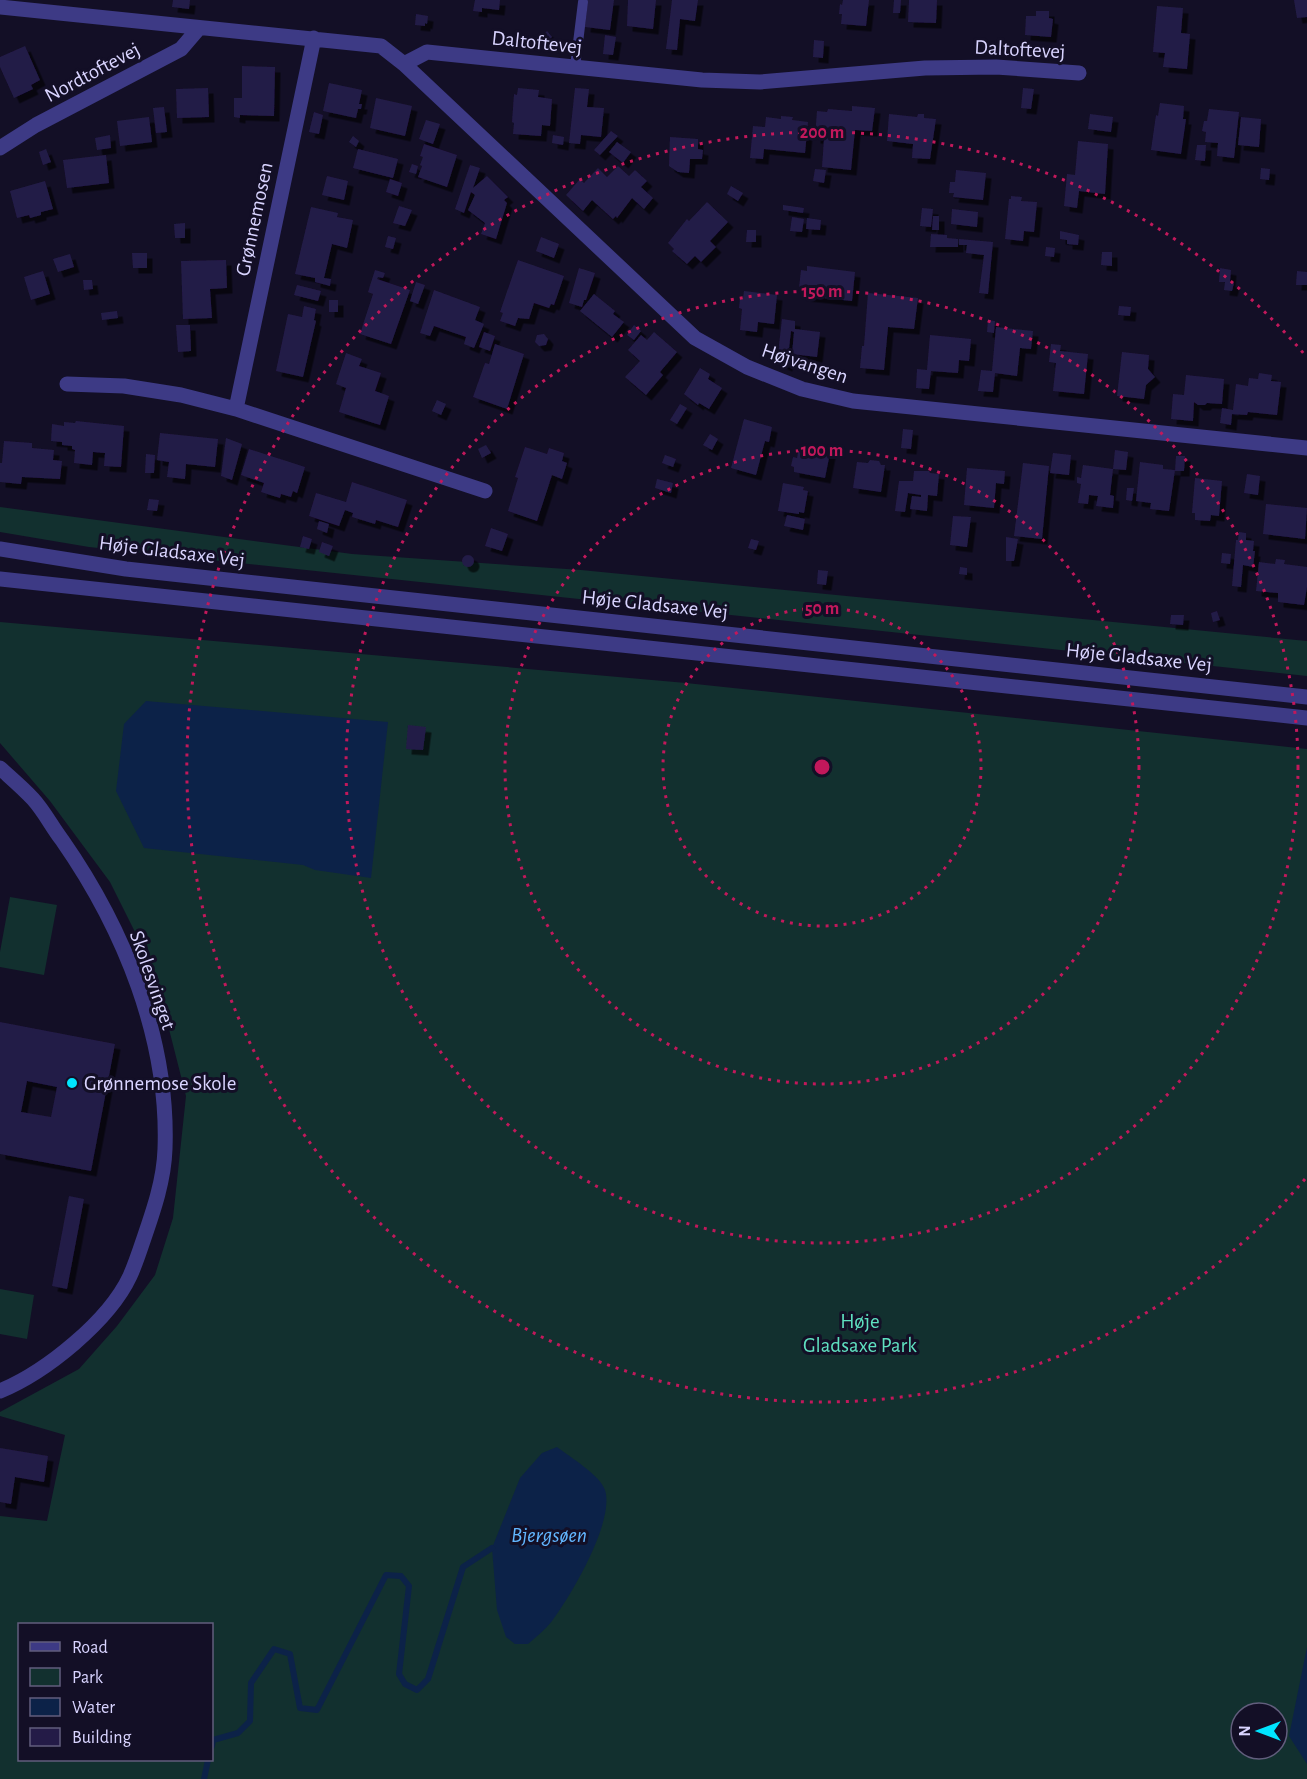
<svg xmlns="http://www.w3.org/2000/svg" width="1307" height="1779" font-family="'Alegreya Sans',sans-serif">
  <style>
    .green { fill: #12302f; fill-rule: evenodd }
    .water { fill: #0c2248 }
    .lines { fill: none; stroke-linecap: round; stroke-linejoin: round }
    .stream { stroke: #0c2248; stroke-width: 6 }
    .building { fill: #241b47; fill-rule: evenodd; filter: url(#shadow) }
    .service { stroke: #3d3a85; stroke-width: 10 }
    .minor { stroke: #3d3a85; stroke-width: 15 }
    .tertiary { stroke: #3d3a85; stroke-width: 15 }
    .ring { fill: none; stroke: #c2185b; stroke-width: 3; stroke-dasharray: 3 6 }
    .poi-dot { fill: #00e5ff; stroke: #130f26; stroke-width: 2 }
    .labels { text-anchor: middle; stroke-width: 6; stroke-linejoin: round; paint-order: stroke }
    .street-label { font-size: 21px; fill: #d9d4ff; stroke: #130f26 }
    .poi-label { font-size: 21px; fill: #d9d4ff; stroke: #130f26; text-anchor: start }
    .park-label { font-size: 21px; fill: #5fe0c0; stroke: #130f26 }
    .water-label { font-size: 22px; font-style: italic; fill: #62b6ff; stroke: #130f26 }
    .centre { fill: #c2185b; stroke: #130f26; stroke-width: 3 }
    .ring-label { font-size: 18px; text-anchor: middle; font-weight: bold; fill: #c2185b; stroke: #130f26; stroke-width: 6; stroke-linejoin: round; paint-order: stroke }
  </style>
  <defs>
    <filter id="shadow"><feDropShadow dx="5.5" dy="5.5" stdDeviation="0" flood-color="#0009"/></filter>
  </defs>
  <rect width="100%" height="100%" fill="#130f26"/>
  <path class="green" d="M0,507L352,554L581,570L1307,641V676L89,547L0,532Z
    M0,622L686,683L1307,749V1779H0V1516L47,1521L65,1435L0,1416V1412L79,1369L117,1326L155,1275L173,1218L186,1096L154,970L110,882L50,801L0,743ZM20,1624H212V1760H20ZM1241,1713H1277V1749H1241Z
    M10,897L57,905L44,975L0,967V952Z
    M0,1289L34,1295L27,1339L0,1334Z"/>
  <path class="water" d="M146,701L388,722L371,878L315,870L303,865L144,848L116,791L124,724Z
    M557,1447C570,1457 600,1475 605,1490C615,1521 571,1596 552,1621C545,1630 536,1637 528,1644H515L506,1637L497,1610L492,1548L520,1478L542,1453Z
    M1307,1647V1764L1289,1736Z"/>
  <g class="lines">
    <path class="stream" d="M212,1746L213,1740L238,1733L250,1721L251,1683L274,1649L290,1654L300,1708L317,1710L386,1575L401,1576L409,1586L399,1674L405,1684L417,1690L428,1679L463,1567L492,1548
      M204,1779L208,1760"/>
  </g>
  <path class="building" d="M173,0H190L189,9L172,7Z
    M475,0H500L499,10L482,8V12L473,11Z
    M588,0H614L610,30L585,27Z
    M628,0H656L653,29L627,26Z
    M672,0H698L695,21L680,19L677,50L666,49Z
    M843,0H869L866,26L841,24L842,14H839L840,4L842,5Z
    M894,0H901L900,13H893Z
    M909,0H937L936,23L908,22Z
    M1294,0H1307V17L1297,18Z
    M1157,6L1183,8L1181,33L1190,34L1187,69L1163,67L1165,53L1153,52Z
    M1036,11H1049V18L1053,19L1051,37L1025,35L1026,16H1036Z
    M416,14L428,16L427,24L425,23V26L415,25Z
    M547,31L552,37L546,43L541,37Z
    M605,35L616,37L613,55L603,54Z
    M814,40L824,41L823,58L813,57Z
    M25,46L40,80L31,85L33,89L14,98L0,67V57Z
    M242,66L275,67L274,116L240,115V118L234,117V98H242Z
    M329,83L362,90L359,104H362L361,109H358L356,118L323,111Z
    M208,88L209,117L177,118L176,89Z
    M518,88L539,90L538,97L552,99L550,126L542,125L541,136L513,134L514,123L512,122L514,94L517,95Z
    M575,88L589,89L587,107L604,108L601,137L581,135L580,144L569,143Z
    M1023,88L1034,89L1031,109L1021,108Z
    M376,98L412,106L405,136L370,128Z
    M1160,103L1184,106L1183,119H1186L1181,154L1151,150L1156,115L1158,116Z
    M852,106L875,108L872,131L855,130L851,170L822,167L824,139L815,138L817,111L827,112L828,109L852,111Z
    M164,107L167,132L156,133L153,108Z
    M1209,109L1239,112L1234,158L1217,156L1218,143L1205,142L1206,132L1202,131L1204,121H1207Z
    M314,112L323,115L319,134L309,132Z
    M889,114L917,117L918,114H924V118L936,119L930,159L912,158L913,144L887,141Z
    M1090,114L1113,117L1111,132L1088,129Z
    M781,116L793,117L792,120L808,122L805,153L764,149L763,159L750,158L753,126L765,127L766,117L781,119Z
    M149,117L152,142L120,146L117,121Z
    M1241,117L1261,119L1259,147L1238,145Z
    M426,120L440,124L433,144L419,139Z
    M611,131L618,136L600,155L594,150Z
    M110,135L111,148L97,150L95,138Z
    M553,135L564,137L563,145L552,143Z
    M353,136L359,141L356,147L349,142Z
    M670,137L698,139V149L703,150L702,159H690L689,173L678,172L669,166Z
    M1078,141L1108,144L1105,194L1079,191L1077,208L1064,206L1067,174L1075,175Z
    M617,142L631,152L623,163L609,152Z
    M424,144L457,155L447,187L418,177L422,166L420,165L423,157L420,156Z
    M1197,145H1206L1205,161L1195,160Z
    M46,149L51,162L43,165L39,152Z
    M358,149L398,159L393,178L353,168Z
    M106,155L109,183L67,188L63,160Z
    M412,164L418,166L416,174L409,172Z
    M470,165L480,168L473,188L487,176L508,197L504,200L507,203L496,239L481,234L485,223L468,210L475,195L471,192L464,213L455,209Z
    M618,166L629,176L635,170L647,181L641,187L653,198L644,209L632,198L617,218L616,216L613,219L592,200L583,211L566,195L580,179L584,183L598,168L607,177Z
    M1261,168L1270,169L1269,180L1260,179Z
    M815,169L826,170L824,183L813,181Z
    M956,170L986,173L983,200L953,197L954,193H949L950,182H955Z
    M327,176L348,181L344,200L322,195Z
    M390,179L402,183L398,196L386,192Z
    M45,181L53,209L41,212V215L30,218L29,215L17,218L10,191Z
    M731,186L743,193L738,201L727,194Z
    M1011,196L1022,197L1021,201L1037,202L1034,232L1024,231L1023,241L1005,239L1009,199H1011Z
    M707,202L728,222L710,241L716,247L701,262L695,256L687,264L672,251L674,249L668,243L687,219L689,221Z
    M783,205L804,208L803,213L783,210Z
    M399,206L412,210L405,226L393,223Z
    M311,207L338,213L337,217L353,220L347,248L332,244L324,278L331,279L330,286L315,282V278L295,274Z
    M922,208L933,209L931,227L920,226Z
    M952,209L978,212L977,227L951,224Z
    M933,216H939V230H932Z
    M792,217L804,219L802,232L790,231Z
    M807,218L821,220L820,230L806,229Z
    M185,223V238H175L174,224Z
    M747,230H756V242H746Z
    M1060,231L1079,235L1078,245L1067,244V240L1060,239Z
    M931,234L947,235V238L958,239V247H930Z
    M388,236L396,238L393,249L385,247Z
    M541,237L559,244L554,258L536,251Z
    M959,239L993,242L988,294L979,293L984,255L966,253L967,245H959Z
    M1046,247L1055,248L1054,257L1045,256Z
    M1102,252H1112V266L1101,265Z
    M132,253H147V268H133Z
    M70,254L74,267L58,272L53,259Z
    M226,260L227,288L210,289L212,318L183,319L181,261Z
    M518,260L564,276L554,305L551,304L549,308L534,303L529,319L518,318L515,326L500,321L503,313L500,312Z
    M807,266L855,272L852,301L804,296L805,289L799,288L801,270L807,271Z
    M579,268L595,273L586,300H584L582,307L569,303Z
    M1220,268L1231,270L1230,282L1234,283L1232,291L1224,290L1225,282H1219Z
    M375,270L385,273L383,278L378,277L377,279L410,290L391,344L360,334L373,294L368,292Z
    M43,271L50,294L31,300L24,277Z
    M1297,271L1307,272V285H1296Z
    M83,280H92L93,289L84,290Z
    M416,282L425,285L418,304L410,301Z
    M297,285L321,291L318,301L294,295Z
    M434,290L480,307L475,320L484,324L474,348L464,344L466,337L434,326L430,336L420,333Z
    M744,291L777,295L774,324L758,322L757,332L740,330L742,309L739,308L740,298L743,299Z
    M868,293L918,298L914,329L888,327L884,370L860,368L862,346H864Z
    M594,294L615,311L613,314L624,322L612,337L580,311Z
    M329,300H338V312H329Z
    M304,306L316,309L314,320L316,321L303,377L276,371L288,314L302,317Z
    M1119,306L1131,307L1130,316L1118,315Z
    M117,311L118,318L102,320L101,313Z
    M782,319L795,321V329L820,332L817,357L792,354L794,332L791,331L787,366L777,362Z
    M988,320L995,321L994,333L987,332Z
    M176,325H190L191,351L178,352Z
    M634,325L641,331L634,340L627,335Z
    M996,327L1033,331L1031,349L1020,348L1017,376L995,373L993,392L978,391L981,370L992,371Z
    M484,332L495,336L490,351L479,347Z
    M654,332L677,352L660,372L663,375L646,395L625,377L640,361L628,350L641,335L647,340Z
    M544,334L548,339L546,345L539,346L535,342L537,335Z
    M930,335L971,339L969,361L959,360L958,373L931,371L929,389L916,388L917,369L927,370Z
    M495,344L524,354L507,409L473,397L485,363L489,364Z
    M1051,344L1061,345L1060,351L1088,354L1084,394L1053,391L1056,363L1049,362Z
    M1122,352L1149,355L1148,369L1155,377L1146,385L1144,399L1117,396Z
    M346,353L362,359L359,366L381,373L375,391L389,396L380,425L339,412L346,388L336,384Z
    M700,368L710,374L708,379L722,388L709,409L699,403L698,405L684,394Z
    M1259,373L1272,375L1271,381L1281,382L1277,415L1248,412L1247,415L1232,414L1231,425L1220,423L1222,408L1233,410L1236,384L1248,386L1249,378L1258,379Z
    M1186,375L1224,379L1222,404L1207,403L1205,405H1198L1194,402L1193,421L1171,419L1173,394L1184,395Z
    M437,400L446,404L441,415L432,411Z
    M680,404L687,408L677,424L670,420Z
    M744,419L772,427L769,442L765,441L756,475L731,468Z
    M76,421L124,426L121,467L104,466L105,453L93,452L92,465L74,463L75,450L72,449V446L62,445V442L51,441L52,424L64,426V422L75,423Z
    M903,429L913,430L911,449L901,448Z
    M160,433L218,439L215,467L186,464L185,479L167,477L169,462L157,460Z
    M710,434L718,439L712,450L703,445Z
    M226,438L242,444L232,480L221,476Z
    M4,441L32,443V448L54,450L53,460L62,461L60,479L22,477L21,484L0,482V463H2Z
    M486,445L491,453L482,458L478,449Z
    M525,447L547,454L549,448L564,453L562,461L567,463L562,479L552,475L537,521L508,511L518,478L515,477Z
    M799,447L830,453L825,478L794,472V467L791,466L793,457L797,458Z
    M249,449L305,467L297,493L293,491L291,497L281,494L280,498L261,492L264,483L241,475Z
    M1115,450L1128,452L1126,470L1113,469Z
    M1053,453L1071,455L1069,475L1050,473Z
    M146,454L155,455L154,473H145Z
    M665,455L676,459L673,467L662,463Z
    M1176,456H1185L1184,471H1175Z
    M870,460L879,461L881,465H885L881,492L853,488L857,462L868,463Z
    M1140,462L1163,465V469L1175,470L1169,511L1150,509L1151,503L1136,501Z
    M1023,463L1049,466L1042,539L1014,536Z
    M1083,465L1113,469L1110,495L1114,496L1113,508L1096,506L1098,496L1089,495L1088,504L1078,503L1081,484L1077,483V477L1081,478Z
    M967,468L1005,471L1004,484L996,483L994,508L964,505Z
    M914,471H929L930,473L939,474L937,496L928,495L927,511L910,509L912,496L921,497V495L908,493L905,512L895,511L899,481H913Z
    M1247,474L1260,476L1258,495L1244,493Z
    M1195,478L1222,481L1219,516L1211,515L1210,521L1195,520V513H1192Z
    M657,479L673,483L671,493L655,488Z
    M352,482L407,500L398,527L376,520L375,524L352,517L353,513L345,510L339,526L309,516L316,493L346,502Z
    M783,483L804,487L803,490L808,491L804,513L799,512V514L778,511Z
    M1127,488H1134L1132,501L1126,500Z
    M149,499L159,500L157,511L147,510Z
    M1266,504L1307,508L1305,539L1263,534Z
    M787,515L805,519L803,530L784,526Z
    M953,516L971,517L967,547L950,545Z
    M319,521L329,524L327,533L317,529Z
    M491,528L508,534L502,551L485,546Z
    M1239,532L1246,533V540L1254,541L1253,551H1255L1253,567L1243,565L1241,587L1232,586L1236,540H1238Z
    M303,536L312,539L309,549L300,547Z
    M1006,537L1018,539L1014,561H1006Z
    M751,539L759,541L756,550L748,548Z
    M322,542L333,546L329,556L319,552Z
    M1222,553L1231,554L1230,564L1221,563Z
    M462 561a6 6 0 1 1 12 0a6 6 0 1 1-12 0Z
    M1276,559L1285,560L1284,564L1307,567V587L1304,605L1278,602V593L1256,591L1259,562L1275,564Z
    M960,567L967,568V575L959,574Z
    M818,570L828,571L826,585L817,584Z
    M1217,611L1220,620L1213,622L1211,613Z
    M1171,615H1184L1183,625L1170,624Z
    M408,725L426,727L423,750L406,749Z
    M0,1022L115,1044L91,1171L0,1154ZM27,1081L57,1087L51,1117L21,1112Z
    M69,1196L84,1199L67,1289L52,1286Z
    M0,1448L48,1456L44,1482L15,1477L11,1504L0,1502Z"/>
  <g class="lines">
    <path class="service" d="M575,67L583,2"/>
    <path class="minor" d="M0,7L381,46L404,64L427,52L702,80L760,82L925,68L996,67L1079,73
      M404,64L695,338L747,367L802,389L853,401L1307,448
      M0,148L36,125L181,49L199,28
      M67,384L124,386L181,395L236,409L485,491
      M236,409L314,38
      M0,768C11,778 23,788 33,799C44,811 52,827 62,840C124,929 169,1039 165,1149C164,1181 153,1212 143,1241C139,1253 135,1265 130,1276C109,1321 46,1372 0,1391"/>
    <path class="tertiary" d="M0,549L126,569L1307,697
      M0,579L1307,718"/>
  </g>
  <g class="ring">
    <circle cx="822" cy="767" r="159"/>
    <circle cx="822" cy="767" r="317"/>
    <circle cx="822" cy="767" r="476"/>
    <path d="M1305 1179A635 635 0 1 1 1305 355"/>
  </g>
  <circle class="poi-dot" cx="72" cy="1083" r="6"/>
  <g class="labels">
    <g class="street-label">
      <text transform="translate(537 42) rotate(6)" y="7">Daltoftevej</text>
      <text transform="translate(1020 49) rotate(3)" y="7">Daltoftevej</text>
      <text transform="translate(92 72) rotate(-28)" y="7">Nordtoftevej</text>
      <text transform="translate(254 219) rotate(-78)" y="7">Grønnemosen</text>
      <text transform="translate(805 363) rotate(18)" y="7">Højvangen</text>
      <text transform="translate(172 551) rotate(7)" y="7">Høje Gladsaxe Vej</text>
      <text transform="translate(655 604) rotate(6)" y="7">Høje Gladsaxe Vej</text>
      <text transform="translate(1139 657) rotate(6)" y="7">Høje Gladsaxe Vej</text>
      <text transform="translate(153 980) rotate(71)" y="7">Skolesvinget</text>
    </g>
    <g class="poi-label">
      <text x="84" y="1090">Grønnemose Skole</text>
    </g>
    <g class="park-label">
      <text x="860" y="1328">Høje<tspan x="860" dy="24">Gladsaxe Park</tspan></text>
    </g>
    <g class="water-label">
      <text x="549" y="1542">Bjergsøen</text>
    </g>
  </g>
  <circle cx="822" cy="767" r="9" class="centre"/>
  <g class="ring-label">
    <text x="822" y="138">200 m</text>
    <text x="822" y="297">150 m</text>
    <text x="822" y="456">100 m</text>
    <text x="822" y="614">50 m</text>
  </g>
  <rect x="18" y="1623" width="195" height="138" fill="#130f26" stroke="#625e7d" stroke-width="1.5"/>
  <rect x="30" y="1642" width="30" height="9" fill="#3d3a85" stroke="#625e7d" stroke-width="1.5"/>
  <text x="72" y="1653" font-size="18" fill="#d9d4ff">Road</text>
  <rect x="30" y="1668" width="30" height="18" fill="#12302f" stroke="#625e7d" stroke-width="1.5"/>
  <text x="72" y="1683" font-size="18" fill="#d9d4ff">Park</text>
  <rect x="30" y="1698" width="30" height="18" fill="#0c2248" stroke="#625e7d" stroke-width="1.5"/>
  <text x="72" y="1713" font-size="18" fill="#d9d4ff">Water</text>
  <rect x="30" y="1728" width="30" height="18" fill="#241b47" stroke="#625e7d" stroke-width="1.5"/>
  <text x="72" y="1743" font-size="18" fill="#d9d4ff">Building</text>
  <g transform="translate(1259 1731) rotate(270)"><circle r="28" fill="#130f26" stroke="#625e7d" stroke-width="1.5"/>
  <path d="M0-4.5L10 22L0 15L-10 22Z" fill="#00e5ff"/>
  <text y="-9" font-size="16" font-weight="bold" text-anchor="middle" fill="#d9d4ff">N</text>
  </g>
</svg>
